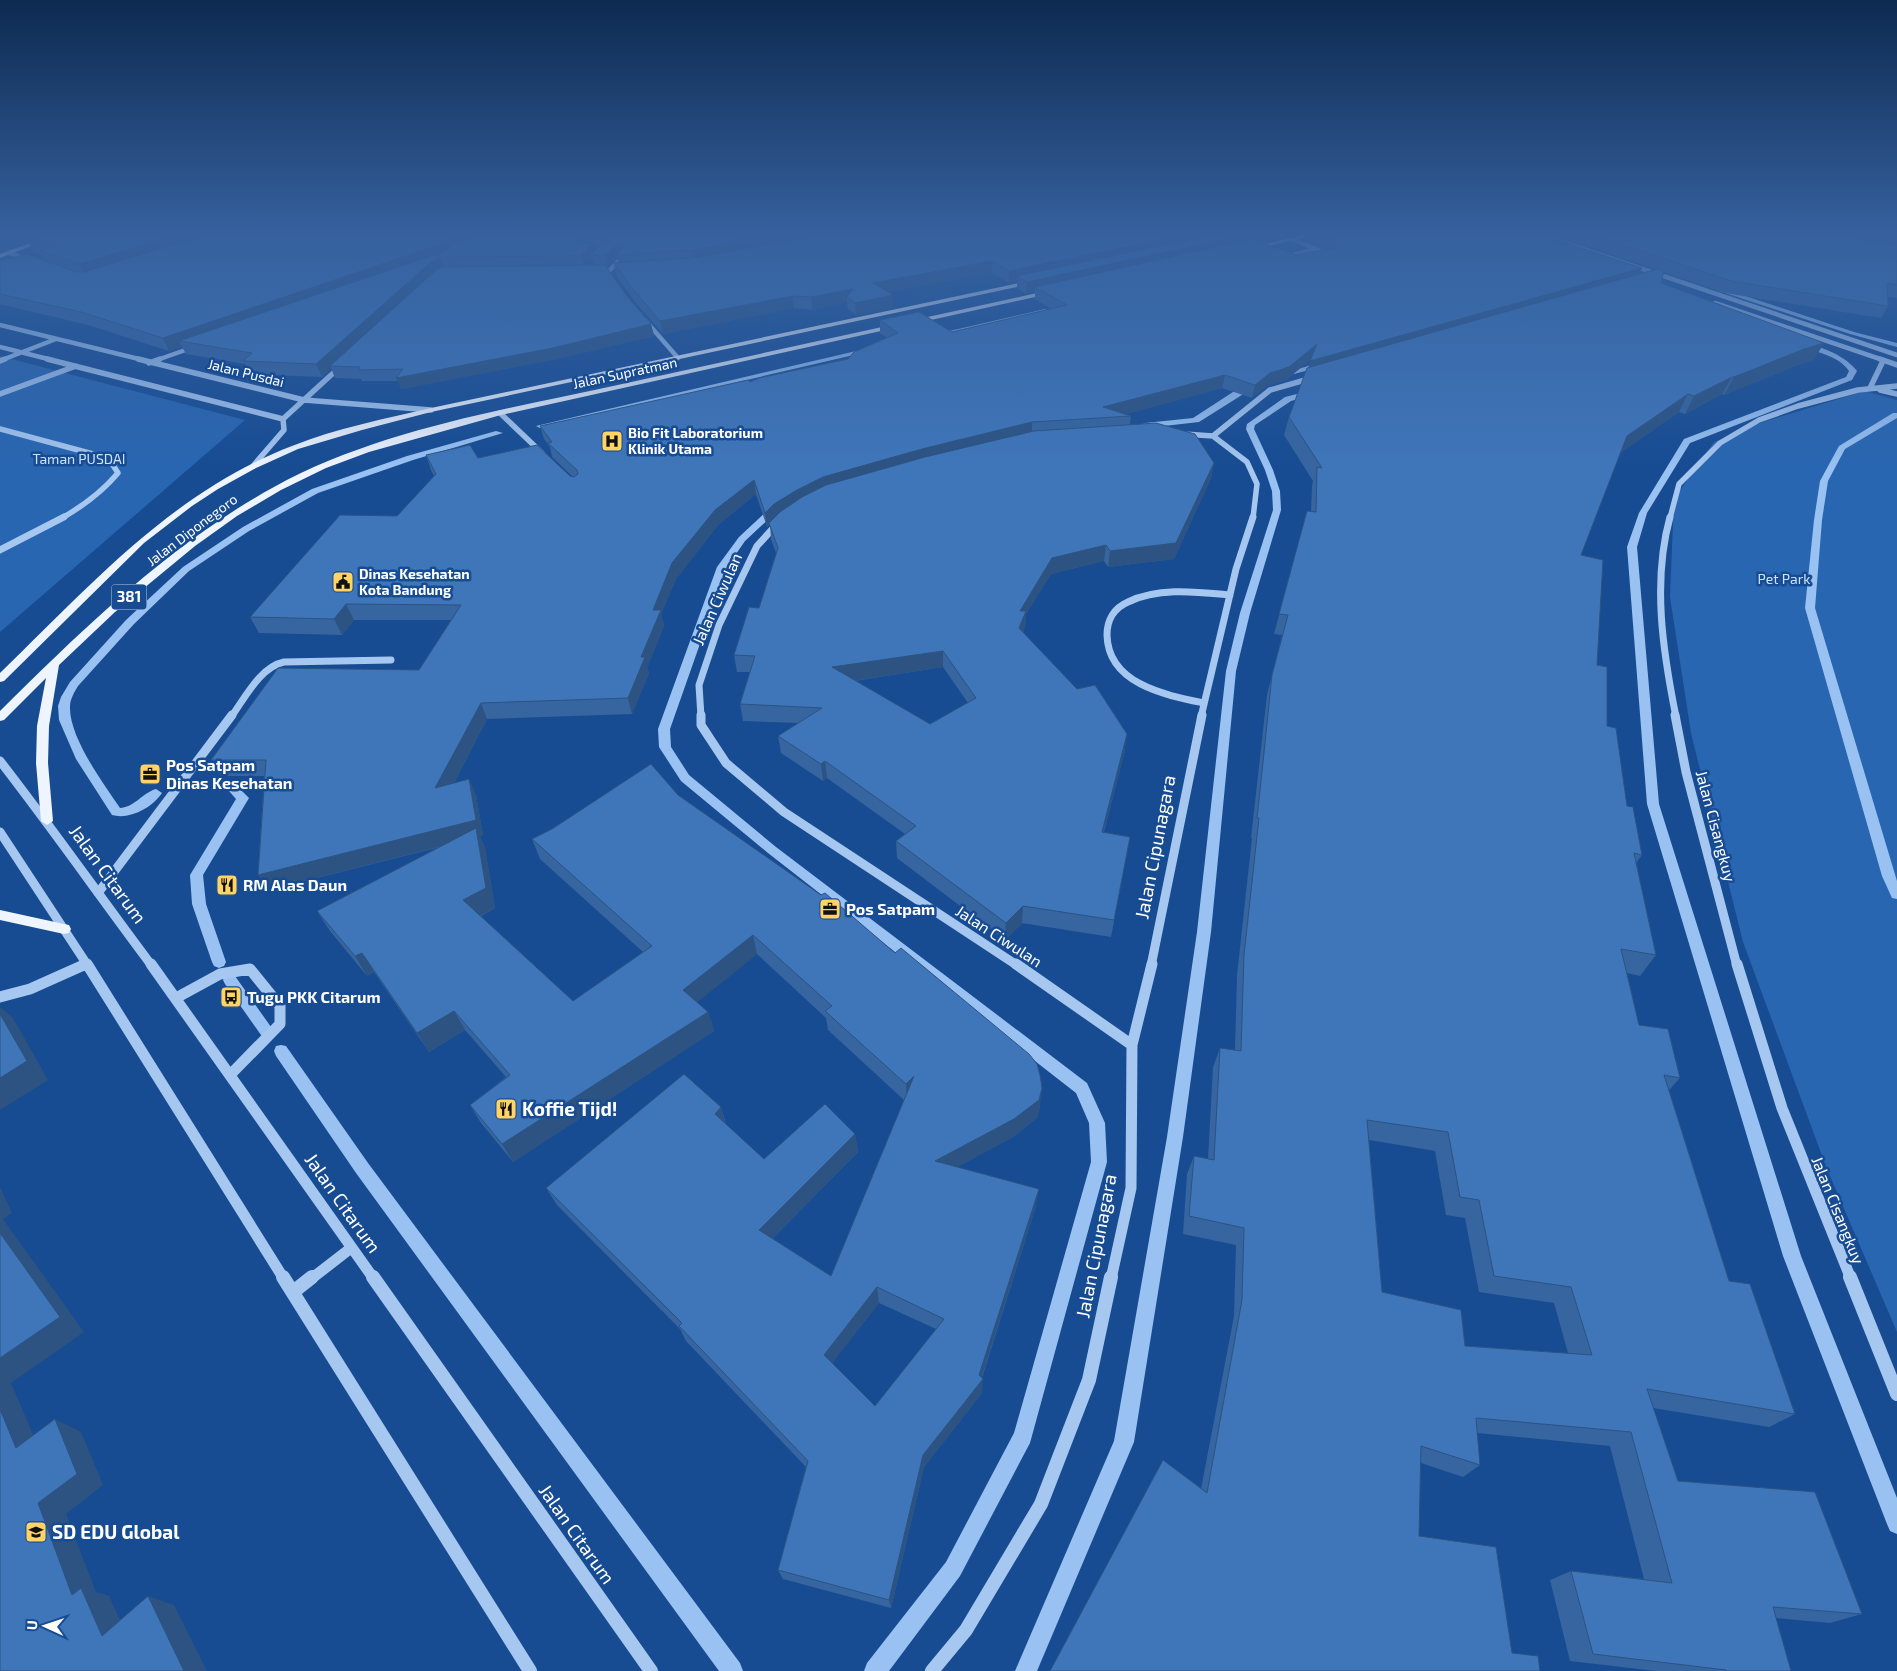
<svg xmlns="http://www.w3.org/2000/svg" width="1897" height="1671" font-family="'Exo 2',sans-serif">
  <style>
    .green { fill: #2966b1 }
    .lines { fill: none; stroke-linecap: round; stroke-linejoin: round }
    .stream { fill: #99c2f3; fill-rule: evenodd }
    .minor-far5 { stroke: #a6c7f0; stroke-width: 4.5 }
    .minor-far4 { stroke: #a6c7f0; stroke-width: 5.5 }
    .minor-far3 { stroke: #a6c7f0; stroke-width: 7 }
    .minor-far2 { stroke: #a6c7f0; stroke-width: 9 }
    .minor-far1 { stroke: #a6c7f0; stroke-width: 11 }
    .minor { stroke: #a6c7f0; stroke-width: 14 }
    .major { fill: #eff5ff; fill-rule: evenodd }
    .highway { fill: #fff; fill-rule: evenodd }
    .wall { fill: #3665a0; fill-rule: evenodd }
    .shaded-wall { fill: #2c5382 }
    .building { fill: #3f76ba; stroke: #2c5382; fill-rule: evenodd }
    .labels { text-anchor: middle; stroke-width: 5; stroke-linejoin: round; paint-order: stroke }
    .far-street-label { font-size: 14px; fill: #fff; stroke: #174c93 }
    .far-poi-label { font-size: 14px; font-weight: bold; fill: #fff; stroke: #174c93; text-anchor: start }
    .far-park-label { font-size: 14px; fill: #cde2fb; stroke: #174c93 }
    .shield { fill: #174c93; stroke: #b9c9df; stroke-width: 1 }
    .shield-label { font-size: 15px; font-weight: bold; fill: #fff }
    .street-label { font-size: 16px; fill: #fff; stroke: #174c93 }
    .poi-label { font-size: 16px; font-weight: bold; fill: #fff; stroke: #174c93; text-anchor: start }
    .near-street-label { font-size: 19px; fill: #fff; stroke: #174c93 }
    .near-poi-label { font-size: 19px; font-weight: bold; fill: #fff; stroke: #174c93; text-anchor: start }
  </style>
  <rect width="100%" height="100%" fill="#174c93"/>
  <path class="green" d="M0,356L245,420L0,632Z
    M1865,391L1897,400V1332L1827,1169L1743,942L1691,733L1670,597L1674,499L1714,442L1763,422Z"/>
  <g class="lines">
    <path class="stream" d="M1315,247L1317,250L1283,258L1280,256Z
      M1718,287L1854,332L1897,343V347L1850,334L1716,290L1715,289Z
      M1045,309L1047,310V312L935,337L932,335Z
      M1803,345C1820,344 1847,357 1857,371L1852,380L1690,443L1647,513L1637,547L1659,804L1801,1256L1897,1498V1534L1890,1531L1887,1524L1783,1256L1647,804L1627,547L1639,513L1684,439L1846,377L1849,371C1839,356 1819,353 1803,347Z
      M869,348L871,349V351L540,428L536,426Z
      M1324,361L1328,363L1327,365L1283,377L1279,375Z
      M1250,384L1254,386L1253,388L1199,422L1164,426L1145,427L1141,425L1145,423L1193,418L1233,392Z
      M1313,390H1316V394L1291,401L1255,425L1254,429L1273,470L1280,491L1281,510L1250,613L1236,671L1211,932L1183,1137L1134,1442L1037,1671H1015L1114,1441L1167,1137L1197,932L1226,671L1240,613L1273,510L1272,491L1265,470L1246,429L1247,424L1285,397Z
      M1893,413H1897V418L1845,449L1828,481L1822,520L1815,608L1897,881V899L1892,898L1882,876L1805,608L1814,520L1820,481L1839,446Z
      M496,431L503,433L413,460L318,493L249,531L189,571L134,624L78,686C74,693 70,699 70,707C69,737 103,783 120,808C135,807 142,793 156,789L162,793C152,808 129,820 112,815L76,759L59,720L58,706L61,697L70,682L126,620L183,567L243,527L312,489L407,456Z
      M778,507L781,508V512L773,515L745,541L727,567L670,729L671,747L689,775L776,847L1087,1083L1105,1123L1107,1162L1030,1443L960,1576L889,1671H864L867,1663L946,1562L1014,1433L1091,1162L1089,1123L1076,1093L768,853L681,781L659,747L658,729L717,567L739,537L767,511Z
      M235,787L239,788L249,798L203,875L206,904L226,962L224,966L219,968L214,966L212,962L192,904L190,875L236,799L229,791Z
      M230,974L235,976L271,1027L273,1031L271,1035L266,1037L261,1035L225,984L223,980L225,976Z
      M281,1045L286,1046L368,1163L740,1663L743,1671H719L356,1173L276,1056L274,1051L276,1046Z"/>
    <path class="minor-far5" d="M1539,234L1897,355
      M1292,239L1330,255
      M9,253L30,260
      M609,271L623,256
      M1715,303L1883,360
      M645,320L678,358
      M0,325L143,360
      M0,347L52,360
      M2,360L56,339
      M157,360L194,347"/>
    <path class="minor-far4" d="M47,359L283,419
      M138,359L304,400L431,410
      M1880,359L1897,365
      M0,361L5,359
      M149,363L160,359
      M1870,388L1883,361
      M1880,390L1897,394
      M0,394L76,366
      M500,413L542,453
      M283,419L342,365
      M0,429L93,454L111,462L118,473C102,492 83,506 62,518
      M1184,434L1213,436
      M1213,436L1270,390L1312,378
      M1213,436L1247,462L1257,484L1253,518
      M253,466L284,430L283,419
      M1670,518L1679,484L1720,443L1759,420L1798,406L1858,390L1897,386"/>
    <path class="minor-far3" d="M1670,517C1652,582 1663,652 1676,717
      M0,550L64,517
      M1204,703C1165,695 1108,684 1107,635C1107,620 1114,608 1128,602C1159,587 1197,592 1230,595
      M231,717C245,698 260,667 284,662L391,660
      M701,717L699,685L719,625L757,546L778,523
      M1201,717L1236,569L1253,517"/>
    <path class="minor-far2" d="M701,715V725L726,763L784,812L1018,966
      M1675,715L1686,772L1737,966
      M0,761C52,828 101,898 152,966
      M0,832L88,966
      M98,893L232,715
      M83,966L87,964
      M1151,966L1202,715"/>
    <path class="minor-far1" d="M87,964L284,1279
      M151,964L374,1279
      M1016,964L1132,1045
      M1737,964L1782,1108L1851,1279
      M0,997L30,989L86,964
      M176,998L220,974L250,969L280,1006V1024L230,1075
      M311,1279L351,1248
      M1111,1279L1131,1188L1132,1045L1152,964"/>
    <path class="minor" d="M283,1277L530,1671
      M373,1277L651,1671
      M1850,1277L1897,1394
      M293,1292L312,1277
      M932,1671L966,1630L1041,1504L1089,1380L1111,1277"/>
    <path class="major" d="M1308,234H1318L1251,250L1248,248Z
      M1033,280L1035,283L431,412L362,430L298,449L256,468L218,489L192,506L144,543L4,681L0,682V673C90,586 172,492 292,446C336,428 385,419 431,408Z
      M1051,290L1053,291V293L501,415L369,452L326,468L281,490L237,516L195,546L115,612L59,665L49,726L48,763L53,821L47,825L41,821L36,763L37,726L46,678L4,720L0,721V711C84,628 170,544 274,487C375,431 502,410 613,386C759,354 905,322 1051,290Z
      M0,910L64,924L69,925L71,929L69,933L64,934L0,920Z"/>
    <path class="highway" d="M54,234H63L0,258V254Z"/>
  </g>
  <path class="wall" d="M53,234H581L577,237L582,242L592,244L594,253L598,247H596L594,243L584,241L582,234H1299L1261,242L1296,255L1324,250L1303,239L1304,234H1539L1642,268L1639,274L1656,269L1552,234H1897V298L1888,297V306L1881,318L1725,293L1663,272L1661,283L1814,360L1795,366L1724,395L1722,394L1685,414L1679,412L1620,453L1581,555L1597,665L1607,726L1627,806L1642,855L1636,863L1656,955L1640,976L1627,973L1639,1025L1680,1078L1669,1090L1729,1281L1795,1414L1769,1427L1653,1408L1678,1481L1862,1614L1830,1623L1776,1618L1791,1671H1656L1570,1661L1550,1580L1571,1571L1644,1579L1610,1446L1477,1433L1480,1465L1463,1477L1421,1463L1050,1671L1201,1489L1234,1316L1236,1245L1183,1234L1187,1174L1194,1156L1208,1159L1213,1067L1220,1048L1235,1050L1237,975L1252,838H1251L1267,695L1282,635L1274,634L1307,511L1311,512L1312,486L1313,481L1284,435L1289,417L1309,367L1311,359L1286,380L1267,386L1252,398L1222,388L1126,414L1131,416L1130,424L1214,463L1211,478L1174,559L1108,567L1104,561L1051,574L1026,614L1025,627L1023,633L1125,750L1104,832L1130,837L1111,937L1022,923L1005,940L897,858L896,841L905,834L827,778L823,781L781,753L778,736L798,723L743,721L740,704L750,672H737L734,655L759,608L776,553L771,539L770,525L767,527L756,494L718,525L676,579L661,614L664,626L647,668L649,673L632,714L487,719L454,783L476,795L483,835L480,836L485,848L495,908L481,916L573,1001L643,952L540,859L532,839L678,795L1040,1106L1037,1118L1013,1137L957,1167L1036,1206L982,1378V1393L924,1467L891,1608L783,1579L778,1570L806,1467L686,1341L680,1329L557,1205L546,1188L721,1107L726,1124L764,1159L855,1134L858,1152L772,1239L831,1276L904,1100L828,1030L826,1018L757,954L697,1002L708,1012L714,1031L513,1162L481,1123L470,1105L506,1077L465,1030L429,1052L374,972L367,976L330,931L317,911L440,847L269,890L258,875L264,776H221L211,760L419,670L451,620H354L342,635L259,633L250,617L397,516L434,476L431,470L426,455L478,458L573,477L552,457L550,447L544,439L540,426L750,382L848,359L887,338L880,333V320L952,332L1051,309L1035,299V292L1026,294L1017,288V281L1009,283L992,273L888,292L893,308L856,315L848,309L847,302L812,310L794,308L663,334L635,302L616,275L614,263H618L617,257L606,267L626,295L651,324L654,336L556,359L401,389L398,381H362L361,379L335,378L331,368L322,377L249,374L245,364L186,354L182,347L169,351L88,325L0,304V261H46L42,254L34,253L28,241ZM454,237L463,239L456,243ZM744,242L752,247L745,249ZM592,257L594,265H586ZM943,667L968,703L930,724L855,681ZM1369,1140L1435,1151L1446,1215L1465,1218L1479,1292L1554,1303L1568,1353L1465,1346L1382,1292ZM879,1303L936,1329L875,1406L832,1363Z"/>
  <path class="shaded-wall" d="M180,234H222L86,276L79,264Z
    M467,234H485L469,241Z
    M568,234H581L570,243Z
    M780,234H842L756,250L754,239Z
    M1187,234H1238L1017,276V281L1009,283V271Z
    M1250,234H1299L1042,290L1035,287V292L1026,294L1027,282Z
    M453,235L457,246L444,256L179,341L182,347L169,351L163,338Z
    M620,241L622,252L616,255L617,257L607,267L605,255Z
    M744,241L745,252L694,262L692,250Z
    M592,244L594,255H592V257L584,267L581,256Z
    M441,257L445,269L330,366L331,368L322,377L316,364L431,262Z
    M992,261V273L873,295V283Z
    M1642,268L1637,280L1307,374L1310,361Z
    M853,289L847,297V302L812,310L811,297Z
    M893,295V308L856,315L855,303Z
    M793,296L794,308L663,334L660,321Z
    M651,324L654,336L556,359L401,389L396,378Z
    M1824,343L1814,360L1795,366L1724,395L1734,377L1804,349Z
    M1317,344L1314,357L1286,380L1267,386L1252,398L1255,385L1270,373Z
    M1225,375L1222,388L1117,417L1103,407Z
    M1732,377L1722,394L1685,414L1694,396Z
    M1688,394L1679,412L1618,455L1627,436Z
    M1032,422V436L776,519L767,527L765,513L774,504L797,490L823,477L922,449Z
    M1214,463L1211,478L1174,559L1108,567L1110,551Z
    M754,480L756,494L718,525L676,579L661,614L664,626L647,668L649,673L632,714L628,698L641,657L653,610L672,563L715,510Z
    M1106,545L1104,561L1051,574L1026,614L1025,627L1018,645L1020,611L1052,558Z
    M346,604L354,620L342,635L334,619Z
    M943,651V667L833,684L832,667Z
    M481,703L487,719L443,804L435,788Z
    M1127,734L1125,750L1099,849L1102,832Z
    M825,761L827,778L823,781L821,764Z
    M469,779L476,795L483,835L480,836L485,848L495,908L473,919L463,900L477,837L269,890L258,875Z
    M1023,906L1022,923L1005,940L1006,923Z
    M753,935L757,954L689,1009L683,990Z
    M362,953L374,972L367,976L355,956Z
    M0,1007L13,1018L48,1080L0,1110Z
    M454,1011L465,1030L429,1052L417,1033Z
    M708,1012L714,1031L513,1162L502,1144Z
    M914,1076L907,1103L906,1084Z
    M1042,1088L1040,1106L1037,1118L1013,1137L936,1179L935,1161Z
    M721,1107L726,1126L715,1114Z
    M855,1134L858,1152L764,1247L759,1230Z
    M0,1187L12,1213L3,1219L84,1332L11,1383L44,1460L16,1448L0,1409Z
    M1039,1189L1036,1206L980,1382L983,1379L982,1393L924,1467L891,1608L889,1600L923,1455L979,1375Z
    M877,1287L879,1303L827,1370L824,1355Z
    M55,1419L81,1432L103,1485L66,1514L96,1592L109,1596L131,1644L102,1636L72,1595L38,1503Z
    M148,1596L174,1605L207,1671H184Z"/>
  <path class="building" d="M53,234H180L79,264L40,250L58,245L28,241Z
    M208,234H450L453,235L441,244L163,338L81,312L0,294V261L26,254L77,272H84Z
    M476,234H568L569,236L580,238L582,242L592,244L581,256L441,257L431,262L316,364L243,361L252,353L179,341L434,255L438,256L457,242Z
    M593,234H735L744,241L692,250L616,255L624,246V242L620,241L605,255H592L603,240L601,237L593,236Z
    M748,234H780L754,239Z
    M824,234H1187L1009,271L992,261L873,283L893,295L855,303L847,297L853,289L811,297L793,296L660,321L633,289L614,263L693,258Z
    M1216,234H1250L1027,282L1017,276Z
    M1317,234H1539L1642,268L1310,361L1317,344L1289,367L1270,373L1255,385L1225,375L1103,407L1131,416L1032,422L922,449L823,477L797,490L774,504L765,513L754,480L715,510L672,563L653,610H661L641,657H645L628,698L481,703L435,788L469,779L476,820L258,875L266,760H211L278,668L419,670L461,605L346,604L334,619L250,617L340,515L397,516L436,474L426,455L470,445L478,458L537,445L570,476L574,477L578,474L577,470L548,443L552,442L540,426L748,380L750,382L759,378L848,359L854,352L898,333L880,320L919,312L952,332L1067,305L1035,287L1252,239L1296,255L1334,248L1337,243Z
    M1590,234H1847L1876,242L1897,245V285L1887,283L1888,306L1731,281Z
    M1882,234H1897V236Z
    M605,265L626,295L651,324L553,348L396,378L403,369L358,370L360,367L330,366L436,270L443,267Z
    M1657,269L1664,271L1661,283L1824,343L1804,349L1734,377H1732L1694,396L1688,394L1627,436L1581,555L1603,560L1597,665L1607,667V726L1616,728L1627,806L1633,807L1642,855L1634,853L1656,955L1621,949L1639,1025L1668,1029L1680,1078L1664,1075L1729,1281L1750,1284L1795,1414L1647,1389L1678,1481L1815,1492L1862,1614L1773,1607L1791,1671H1726V1670L1593,1654L1571,1571L1672,1583L1631,1432L1476,1418L1480,1465L1421,1446L1419,1536L1496,1547L1512,1653L1538,1656L1540,1671H1050L1163,1460L1207,1493L1242,1300L1244,1228L1189,1216L1194,1156L1214,1160L1220,1048L1241,1051L1244,955L1259,818H1257L1262,772L1272,675L1288,615L1279,614L1307,511L1316,512L1317,467L1322,468L1289,417L1307,368ZM1367,1120L1448,1132L1460,1197L1479,1200L1494,1276L1571,1287L1592,1355L1465,1346L1461,1310L1382,1292Z
    M1156,423L1195,434L1214,463L1176,543L1110,551L1106,545L1052,558L1020,611H1026L1019,628L1077,689L1095,685L1127,734L1102,832L1130,837L1114,920L1023,906L1006,923L896,841L916,826L825,761L821,764L778,736L822,708L740,704L755,656L734,655L749,607L759,608L778,548L769,523L780,512L802,497L826,485L925,457L1034,431ZM943,651L976,698L930,724L832,667Z
    M651,764L678,795L821,895L825,893L895,953L901,948L1029,1054L1037,1064L1040,1075L1042,1088L1039,1100L1014,1119L935,1161L1039,1189L979,1375L983,1379L923,1455L889,1600L778,1570L808,1461L679,1326L682,1323L546,1188L684,1074L721,1107L715,1114L764,1159L825,1104L855,1134L759,1230L831,1276L914,1076L906,1084L825,1011L832,1006L753,935L683,990L708,1012L502,1144L470,1105L510,1075L454,1011L417,1033L362,953L355,956L317,911L476,828L486,888L463,900L573,1001L652,946L532,839L552,829ZM877,1287L944,1319L875,1406L824,1355Z
    M0,1014L27,1061L0,1078Z
    M0,1233L60,1317L0,1358Z
    M0,1409L16,1448L55,1419L77,1474L38,1503L72,1595L81,1588L102,1636L148,1596L184,1671H0Z"/>
  <linearGradient id="sky" x2="0" y2="1"><stop stop-color="#0d2a51"/><stop offset="0.5" stop-color="#36619e"/><stop offset="1" stop-color="#36619e" stop-opacity="0"/></linearGradient>
  <rect width="1897" height="468" fill="url(#sky)"/>
  <defs>
    <g id="hospital-square" transform="scale(1.125)"><rect x="-9" y="-9" width="18" height="18" rx="4" fill="#ffd465" stroke="#174c93"/><path d="M-5-5h3v3.5h4V-5h3V5h-3V1.5h-4V5h-3Z" fill="#111"/></g>
    <g id="civic-square" transform="scale(1.125)"><rect x="-9" y="-9" width="18" height="18" rx="4" fill="#ffd465" stroke="#174c93"/><path d="M-.6-6.5H3V-4.5H.6V-3L4-1V1h2V6H-6V1h2V-1L-.6-3ZM-1.2 2.5V6h2.4V2.5Z" fill="#111"/></g>
    <g id="office-square" transform="scale(1.125)"><rect x="-9" y="-9" width="18" height="18" rx="4" fill="#ffd465" stroke="#174c93"/><path d="M-6-3h4V-5.5h4V-3h4V5H-6ZM-1-4.5V-3h2v-1.5ZM-6 0V1H6V0Z" fill="#111"/></g>
    <g id="restaurant-square" transform="scale(1.125)"><rect x="-9" y="-9" width="18" height="18" rx="4" fill="#ffd465" stroke="#174c93"/><path d="M-5-6h1v4h1v-4h1v4h1v-4h1v5L-1.5 .5V6h-2V.5L-5-1ZM5-6V6H3V1.5H1.5Q1.5-4 5-6Z" fill="#111"/></g>
    <g id="bus-square" transform="scale(1.125)"><rect x="-9" y="-9" width="18" height="18" rx="4" fill="#ffd465" stroke="#174c93"/><path d="M-5-6H5V4H4V6H2V4H-2V6H-4V4H-5ZM-3.5-4V0h7V-4ZM-3.5 1.2v1.5H-2V1.2ZM2 1.2v1.5H3.5V1.2Z" fill="#111"/></g>
    <g id="school-square" transform="scale(1.125)"><rect x="-9" y="-9" width="18" height="18" rx="4" fill="#ffd465" stroke="#174c93"/><path d="M0-5L7-2L0 1L-7-2ZM-4 1L0 2.5L4 1V4Q0 6-4 4Z" fill="#111"/></g>
  </defs>
  <g fill-rule="evenodd">
    <use href="#hospital-square" x="612" y="441"/>
    <use href="#civic-square" x="343" y="582"/>
    <use href="#office-square" x="150" y="774"/>
    <use href="#restaurant-square" x="227" y="885"/>
    <use href="#office-square" x="830" y="909"/>
    <use href="#bus-square" x="231" y="997"/>
    <use href="#restaurant-square" x="506" y="1109"/>
    <use href="#school-square" x="36" y="1532"/>
  </g>
  <g class="labels">
    <g class="far-street-label">
      <text transform="translate(246 373) rotate(14)" y="5">Jalan Pusdai</text>
      <text transform="translate(625 373) rotate(-12)" y="5">Jalan Supratman</text>
      <text transform="translate(192 530) rotate(-37)" y="5">Jalan Diponegoro</text>
    </g>
    <g class="far-poi-label">
      <text x="628" y="438">Bio Fit Laboratorium<tspan x="628" dy="16">Klinik Utama</tspan></text>
      <text x="359" y="579">Dinas Kesehatan<tspan x="359" dy="16">Kota Bandung</tspan></text>
    </g>
    <g class="far-park-label">
      <text x="79" y="464">Taman PUSDAI</text>
      <text x="1784" y="584">Pet Park</text>
    </g>
    <rect class="shield" x="111.5" y="584.5" width="35" height="25" rx="4"/>
    <g class="shield-label">
      <text x="129" y="602">381</text>
    </g>
    <g class="street-label">
      <text transform="translate(717 599) rotate(-66)" y="6">Jalan Ciwulan</text>
      <text transform="translate(1716 826) rotate(75)" y="6">Jalan Cisangkuy</text>
      <text transform="translate(999 936) rotate(33)" y="6">Jalan Ciwulan</text>
      <text transform="translate(1838 1210) rotate(68)" y="6">Jalan Cisangkuy</text>
    </g>
    <g class="poi-label">
      <text x="166" y="771">Pos Satpam<tspan x="166" dy="18">Dinas Kesehatan</tspan></text>
      <text x="243" y="891">RM Alas Daun</text>
      <text x="846" y="915">Pos Satpam</text>
      <text x="247" y="1003">Tugu PKK Citarum</text>
    </g>
    <g class="near-street-label">
      <text transform="translate(1155 847) rotate(-79)" y="7">Jalan Cipunagara</text>
      <text transform="translate(108 874) rotate(54)" y="7">Jalan Citarum</text>
      <text transform="translate(343 1203) rotate(55)" y="7">Jalan Citarum</text>
      <text transform="translate(1096 1246) rotate(-79)" y="7">Jalan Cipunagara</text>
      <text transform="translate(577 1534) rotate(55)" y="7">Jalan Citarum</text>
    </g>
    <g class="near-poi-label">
      <text x="522" y="1116">Koffie Tijd!</text>
      <text x="52" y="1539">SD EDU Global</text>
    </g>
  </g>
  <g transform="translate(45 1626) rotate(273)" stroke="#174c93" stroke-width="4" paint-order="stroke">
  <path d="M0-4L9 19L0 12L-9 19Z" fill="#ffffff"/>
  <text y="-8" font-size="14" font-weight="bold" text-anchor="middle" fill="#ffffff">U</text>
  </g>
</svg>
